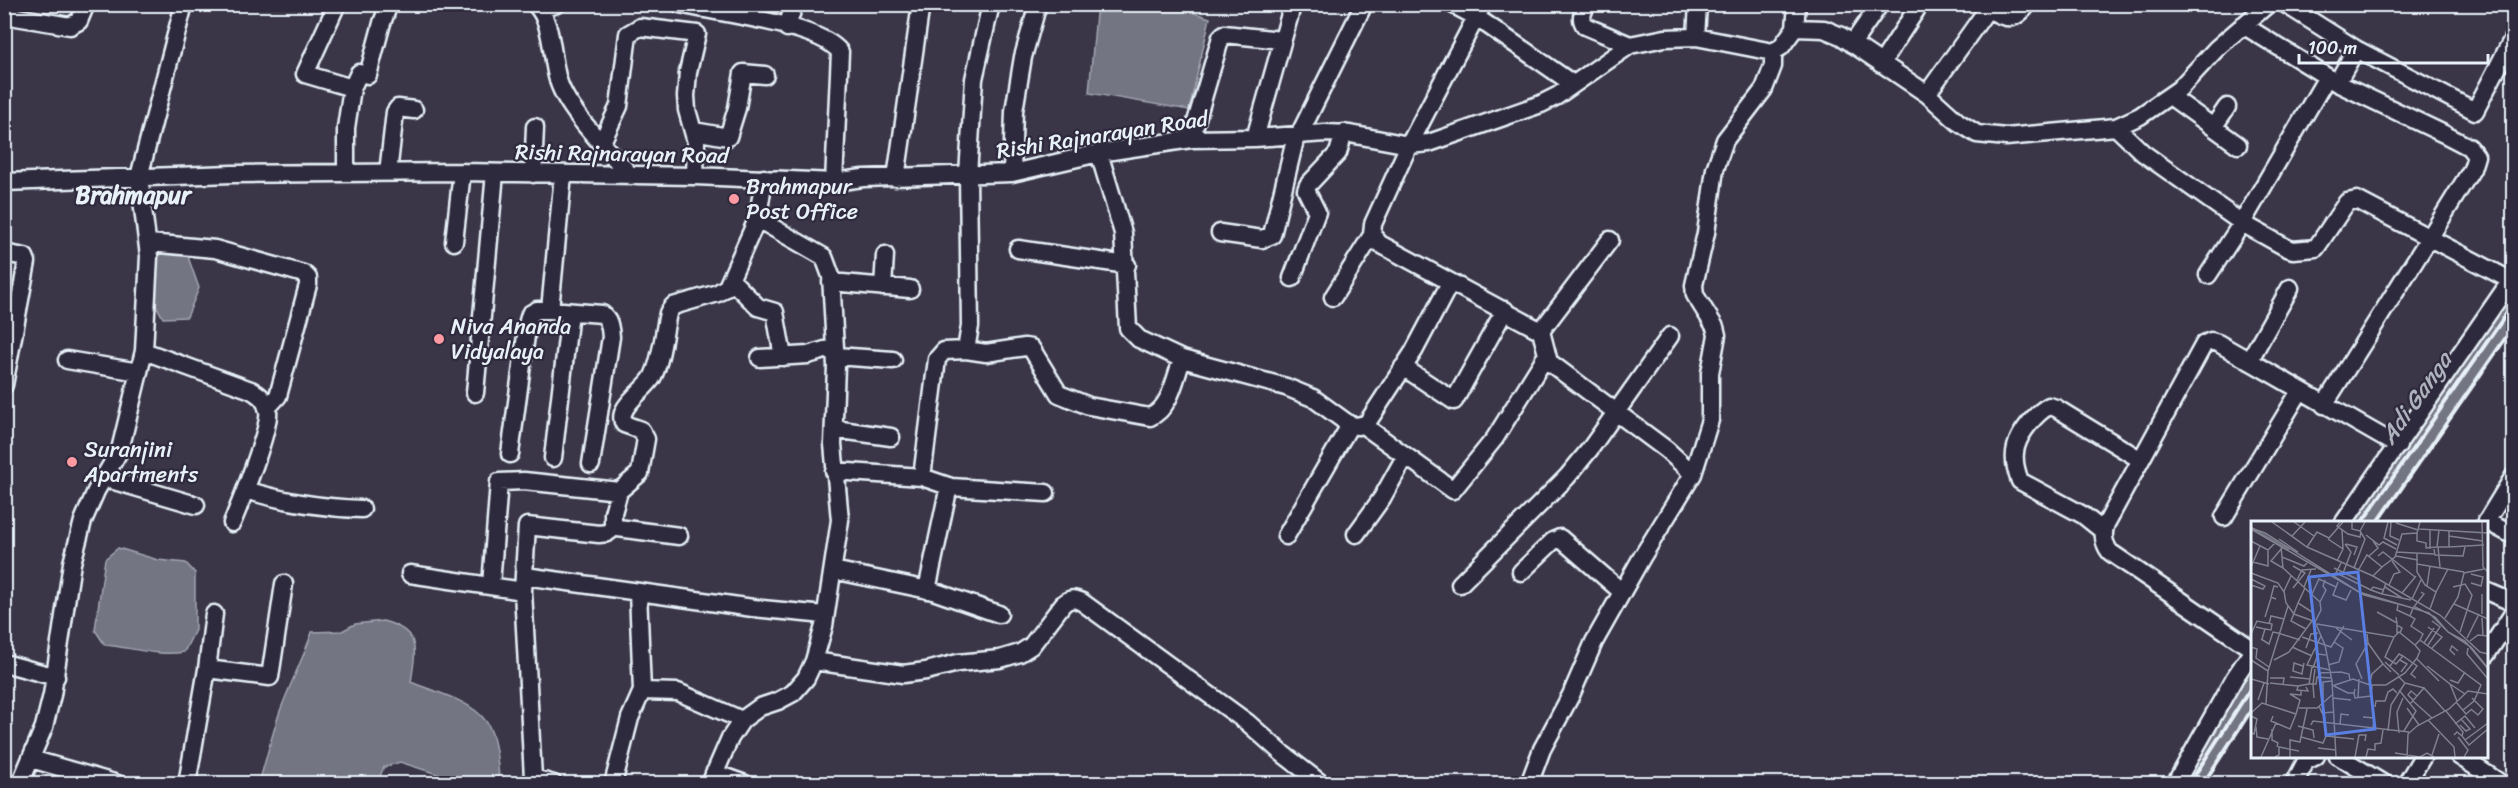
<svg xmlns="http://www.w3.org/2000/svg" width="2518" height="788" font-family="Sriracha,sans-serif">
  <style>
    .water { fill: #737482; stroke: #a2a6b1; stroke-width: 1.5 }
    .lines { fill: none; stroke-linecap: round; stroke-linejoin: round }
    .river { stroke: #737482; stroke-width: 22 }
    .minor-casing { stroke: #e8f1f8; stroke-width: 21 }
    .minor { stroke: #2f2a3d; stroke-width: 16 }
    .rail { stroke: #e8f1f8; stroke-width: 4 }
    .poi-dot { fill: #ff9aa2; stroke: #2f2a3d; stroke-width: 2 }
    .labels { text-anchor: middle; stroke-width: 4.5; stroke-linejoin: round; paint-order: stroke }
    .street-label { font-size: 22px; fill: #e8f1f8; stroke: #2f2a3d }
    .poi-label { font-size: 22px; fill: #e8f1f8; stroke: #2f2a3d; text-anchor: start }
    .neighbourhood-label { font-size: 24px; font-weight: bold; fill: #e8f1f8; stroke: #2f2a3d }
    .water-label { font-size: 24px; font-style: italic; fill: #aeb2bd; stroke: #2f2a3d }
    .inset-river { fill: none; stroke: #737482; stroke-width: 3 }
    .inset-road { fill: none; stroke: #80818e; stroke-width: 1.5 }
    .view { fill: #5a7fe2; fill-opacity: 0.15; stroke: #5a7fe2; stroke-width: 3 }
    .inset-edge { fill: none; stroke: #e8f1f8; stroke-width: 3 }
  </style>
  <rect width="100%" height="100%" fill="#3a3648"/>
  <filter id="ink" filterUnits="userSpaceOnUse"><feTurbulence type="fractalNoise" baseFrequency=".0167" numOctaves="2"/><feDisplacementMap in="SourceGraphic" scale="12" xChannelSelector="R" yChannelSelector="G"/><feConvolveMatrix kernelMatrix="1 2 1 2 8 2 1 2 1" color-interpolation-filters="sRGB"/></filter>
  <g filter="url(#ink)">
    <path class="water" d="M1101,5H1170L1210,18L1189,110L1089,93L1096,14Z
      M155,254H187L199,288L187,317L163,318L156,305Z
      M118,548L158,560L186,563L195,573V630L184,652C158,657 130,647 105,645L95,630L105,559Z
      M383,621C421,631 416,649 411,682C434,692 469,699 485,720C495,732 498,763 499,778L490,783H465L400,762L384,767L377,783H259C266,759 272,735 280,711C290,684 303,659 312,632L342,631L355,624Z"/>
    <g class="lines">
      <path class="river" d="M2363,522L2514,304
        M2192,784L2252,686"/>
      <g class="minor-casing">
        <path id="minor" d="M337,4L305,74L352,88L346,128V173
          M535,4C553,21 551,57 558,80C567,111 608,150 631,176
          M680,4C717,13 819,24 840,52L834,182
          M1452,4L1476,17L1573,84
          M1483,4L1409,145L1373,224L1372,235L1380,244L1541,331L1549,362L1667,450L1693,474
          M1587,4C1583,12 1579,18 1585,26L1630,45
          M2285,4L2356,49L2475,111L2514,36
          M540,9L557,4
          M1987,9C2007,18 2013,24 2028,4
          M4,15L70,26L79,21L86,4
          M2243,25L2337,83L2444,134L2469,147L2476,156L2472,169L2430,237L2324,405
          M787,28L794,4
          M1795,28L1797,4
          M1696,37L1698,4
          M1852,44L1880,4
          M1881,64L1920,4
          M2337,83L2356,49
          M352,88L359,73L368,75L382,23L389,4
          M1927,94L1984,14L1987,4
          M2170,96L2238,145
          M2214,126L2227,107
          M2116,127L2143,153L2242,223L2287,248L2293,250L2316,248L2347,202L2357,200L2510,280
          M694,131L728,137L737,108L743,73L765,75
          M1299,135L1364,4
          M1255,138L1290,14L1288,4
          M1191,139L1221,37L1224,34L1281,40
          M602,142L619,106L628,34L640,27L697,34L688,72L686,96L687,110L696,142L695,176
          M1099,153L1123,233L1128,328L1139,339L1182,359L1286,387L1313,398L1350,425L1358,426L1367,423L1414,351L1450,283
          M388,173L395,112L398,108L414,110
          M1012,173L1014,111L1023,57L1038,4
          M533,174L535,127
          M896,178L921,4
          M4,182L232,174L462,172L695,176L834,182L863,178L1012,173L1099,153L1191,139L1255,138L1325,133L1350,134L1409,145L1429,143L1541,104L1557,96L1630,45L1665,38L1696,37L1773,52L1781,47L1795,28L1824,29L1841,36L1927,94L1958,122L1977,134L2006,137L2116,127L2140,116L2179,89L2217,48L2268,4
          M1220,233L1262,239L1272,235L1296,136
          M454,242L462,172
          M149,243L215,249L304,274L308,278V285L278,396L267,408
          M1018,249L1127,265
          M4,253L25,257L27,262L4,385
          M2208,275L2242,223L2327,77
          M1292,278L1317,212L1306,190L1308,185L1338,153L1344,133
          M731,280L758,307L775,312L783,357
          M831,282L910,289
          M883,287L885,255
          M1333,297L1372,235
          M550,310L602,314C610,320 610,328 611,337L591,464
          M1541,331L1610,240
          M966,350L986,353L1025,347L1031,348L1059,394L1089,406L1150,417C1170,409 1175,379 1182,359
          M144,351L251,390C260,395 266,400 268,411C271,427 240,504 232,523
          M836,356L893,360
          M760,358L808,355L835,347
          M67,360L139,372
          M2249,361L2290,288
          M1403,367L1454,401L1505,310
          M475,393L495,173
          M1363,425L1453,490L1495,438L1546,356
          M834,429L891,437
          M510,454L528,321L530,314L537,310H550L563,175
          M553,458L570,312
          M834,471L922,477L937,359L944,351L966,350L970,326L968,175L974,79L991,4
          M922,477L951,487L1046,493
          M104,478L196,505
          M246,490C285,502 321,508 362,509
          M2224,517L2300,391
          M2486,521L2514,536
          M2344,522L2514,276
          M2486,522L2514,476
          M2103,531L2083,515L2020,481C2016,471 2013,458 2016,447C2020,432 2036,413 2049,406L2056,408L2141,460
          M1356,534L1382,498L1405,457
          M679,536L618,528L613,524V513L619,491L640,473L646,439L641,430L624,424C615,408 644,391 652,378C661,363 664,331 668,313L673,306L718,293L727,287L759,215
          M1286,536L1350,425
          M833,570L933,591L999,614
          M1521,572L1553,541L1560,538L1622,592
          M410,574L523,591
          M525,576L753,608L825,615
          M1460,584L1567,477L1590,449L1670,336
          M491,585L499,482L524,481L619,491
          M927,590L949,486
          M2486,591L2514,603
          M638,592L642,691L678,692L742,720
          M2252,649L2110,552C2104,544 2102,534 2106,524L2204,344L2211,341L2218,343L2398,446
          M2486,655L2514,612
          M814,661L903,674L926,671L958,663L1000,659L1020,653L1031,646L1063,604C1070,598 1074,598 1082,602L1248,723L1283,754L1322,784
          M4,663L56,677
          M207,669L270,677L284,584
          M2338,756L2384,784
          M2459,756L2502,784
          M31,759L118,784
          M714,773L745,784
          M20,784L44,727L52,695L72,563L83,521L96,491L120,450L144,351L149,256L139,177L184,4
          M187,784L207,669L214,614
          M554,784L533,778L523,591L527,526L599,534L607,533L615,527
          M613,784L630,718L642,691
          M710,784L730,738L742,720L760,707L778,701L793,693L806,678L814,661L824,626L840,520L833,444L836,366L831,276L824,257L763,222L759,210L764,178
          M1529,784L1542,749L1571,695L1594,642L1642,557L1693,474L1710,420V373L1717,335L1715,327L1695,295L1694,285L1706,233L1715,169L1725,140L1764,89L1773,66V52
          M2175,784L2235,677L2252,652
          M2294,784L2306,761L2316,756
          M2406,784L2423,756"/>
      </g>
      <use href="#minor" class="minor"/>
      <path class="rail" d="M2362,522L2514,303
        M2378,522L2514,326
        M2189,784L2252,686
        M2203,784L2252,709"/>
    </g>
  </g>
  <g class="poi-dot">
    <circle cx="734" cy="199" r="6"/>
    <circle cx="439" cy="339" r="6"/>
    <circle cx="72" cy="462" r="6"/>
  </g>
  <g class="labels">
    <g class="street-label">
      <text transform="translate(1102 134) rotate(-9)" y="8">Rishi Rajnarayan Road</text>
      <text transform="translate(622 153) rotate(1)" y="8">Rishi Rajnarayan Road</text>
    </g>
    <g class="poi-label">
      <text x="746" y="194">Brahmapur<tspan x="746" dy="25">Post Office</tspan></text>
      <text x="451" y="334">Niva Ananda<tspan x="451" dy="25">Vidyalaya</tspan></text>
      <text x="84" y="457">Suranjini<tspan x="84" dy="25">Apartments</tspan></text>
    </g>
    <g class="neighbourhood-label">
      <text x="133" y="203">Brahmapur</text>
    </g>
    <g class="water-label">
      <text transform="translate(2416 398) rotate(-55)" y="8">Adi Ganga</text>
    </g>
  </g>
  <g transform="translate(2251 521)">
    <rect width="237" height="237" fill="#3a3648"/>
    <path class="inset-river" d="M0,7L38,29"/>
    <path class="inset-road" d="M21,1L56,26L122,55L189,94L229,131L237,133M43,1L63,15M89,1L86,5L97,13L109,16L110,11M101,1V8L109,10L114,1M137,1L133,17L146,24M140,1L139,15L148,19M231,1L232,46L237,51M145,2L167,9M0,7L14,12L108,71L178,92L197,111L220,126L237,147M0,8L113,74L162,87L173,73L170,71M168,8L237,12M91,9L92,28M179,9V28M188,9L186,26H198M198,10V26L233,24M166,12V20L175,22V27L186,26M115,14L128,24L132,21L145,28M41,15L54,1M198,15L232,20M28,18L47,31M77,18L92,28L86,40M0,20L17,29L25,21M95,23L106,26L103,34M30,25L32,47L69,81L70,89L64,101L74,124L81,160L85,236M56,26L66,11L78,17L92,1M187,26L189,46M31,27L20,40L32,47M183,28L184,34L212,35L214,26M145,31L183,33M166,32V51L174,64L185,71L179,88M118,35L127,27L122,20M127,35L132,31L164,56M145,35L167,39M31,36L53,45L56,42M2,41L17,45V29M90,42L85,52L120,69M166,43L213,51M0,46L9,25M131,46L144,36L151,13L166,12L169,1M83,47L108,59M103,47L114,18L109,10M108,48L116,34L131,46L122,55M0,52L27,62L33,71M40,55L33,70L35,82L43,93L65,101M91,55L100,31L94,23M0,58L14,65L12,68L0,64M46,59L51,49L65,48M87,61L82,74L95,79L100,69M135,62L131,73L160,79M220,62L230,65L232,56L220,53M138,64L143,53L149,51L141,40M176,65L179,45M53,66L60,49M134,66L151,77M202,66L214,63L221,74L209,111M42,67L54,52L42,45M54,67L47,82L61,91M185,71L197,48M151,72L165,55M61,73L68,58L85,66M131,73L120,69L122,66L133,69M25,78L20,76L23,65L27,66M161,78L170,59M69,81L75,69L72,65L74,59M47,82L40,100L55,108M203,83L237,98M147,84L146,89L159,95M164,86L184,96L197,111L214,120L237,148M162,87L159,95L164,98L160,105L172,113L169,119L230,164L223,180L212,189M126,91L146,102L145,96M231,93V73M14,96L20,77M194,97L207,76L213,52L233,48M231,97L232,115M18,103L20,95L33,98M66,103L143,116L148,111L164,124L169,119M5,106L14,108L11,118M177,106L191,116L181,127M85,107L101,119M27,112L49,119M146,112V104L151,107L149,112M0,113L6,100L21,103L20,109L14,108M70,115L56,144L79,149M51,116L80,126L93,105M143,116L134,136L145,143L152,135L166,145L160,153L165,157M216,117L228,93M10,118L18,123L22,111L27,112M219,120L227,114L237,115M117,122L132,143M173,122L183,107M177,124L189,106L181,100M0,126L6,128L5,137L18,146M41,126L61,135M55,127L60,113L67,112M217,127L216,133L237,158M204,134L199,129L201,125L207,130M166,138L188,160M0,139L17,150M23,139L38,131L61,100M149,139L156,143L150,151M134,141L148,154M77,144L88,141L92,127L83,121M52,145L43,142L42,150L51,153V152L53,142M139,145L148,133L152,135M176,145L199,163L206,180M61,146L58,163H62L64,148M62,147L67,133L75,134M67,152L90,151L98,153L99,159M39,156L59,158M19,157H33L32,164M0,158L18,163M111,158L105,143L117,122L116,113M199,159L207,162L214,151M19,162L47,165M154,162L173,167M199,163L214,173M118,164L121,153L132,143L140,151M81,165L102,158L119,164H135L154,152L166,137L169,130L164,124M83,165L97,172H103L104,168M55,166L57,170L46,169L47,165L58,163M148,169L165,190L153,210M103,172L104,177L120,175L121,165M63,177L62,163H65L66,156L80,157M82,177L100,179M107,177L108,158M221,177L232,188L227,194L221,189M7,179L13,162M162,179L157,174L160,170L166,175M72,180V161L81,160M162,180L181,197M205,181L215,193L221,188M15,183L17,150L37,85M159,183L173,167L194,190M68,185L71,192L83,191M124,186L125,180H134L137,171L142,168L146,172M48,187H66L81,174M156,187L168,204M56,188L50,216L72,222L75,215L103,218M195,190L212,211L211,215M0,192L11,182L45,193L49,179L39,173L50,174V170M0,195L6,198L3,213L0,212M112,196L123,197L122,207M177,199L203,226L204,236M25,202L39,208L45,193M89,203L90,193L98,194M204,203L214,195L224,207M60,204L62,200L158,211M209,204L215,210L219,208L210,198M47,205L62,209L63,217M5,206L6,216L17,218M21,208V219L27,222L26,226M137,210L140,184L154,162L147,155M148,212L146,191L152,177M203,214L206,211L211,215L218,224L237,208M207,216L217,229L213,236M214,219L237,202M67,227L85,229M144,232L169,236L176,232L183,236M181,234L188,213M10,236L25,202L20,200L22,195M24,236L28,234V226L48,230M39,236V219L49,221L50,216M104,236L108,214H115L114,220M115,236L117,228L124,229V223L130,222L132,209M156,236L157,213L166,205L198,188L217,170L237,173"/>
    <path class="view" d="M107,51L124,208L75,214L58,56Z"/>
    <rect width="237" height="237" class="inset-edge"/>
  </g>
  <rect width="2518" height="788" fill="none" stroke="#2f2a3d" stroke-width="24"/>
  <rect x="12" y="12" width="2494" height="764" fill="none" stroke="#e8f1f8" stroke-width="2" filter="url(#ink)"/>
  <path d="M2299 54v9h189v-9" fill="none" stroke="#e8f1f8" stroke-width="3"/>
  <text x="2308" y="54" font-size="18" fill="#e8f1f8" stroke="#2f2a3d" stroke-width="4.5" paint-order="stroke">100 m</text>
</svg>
